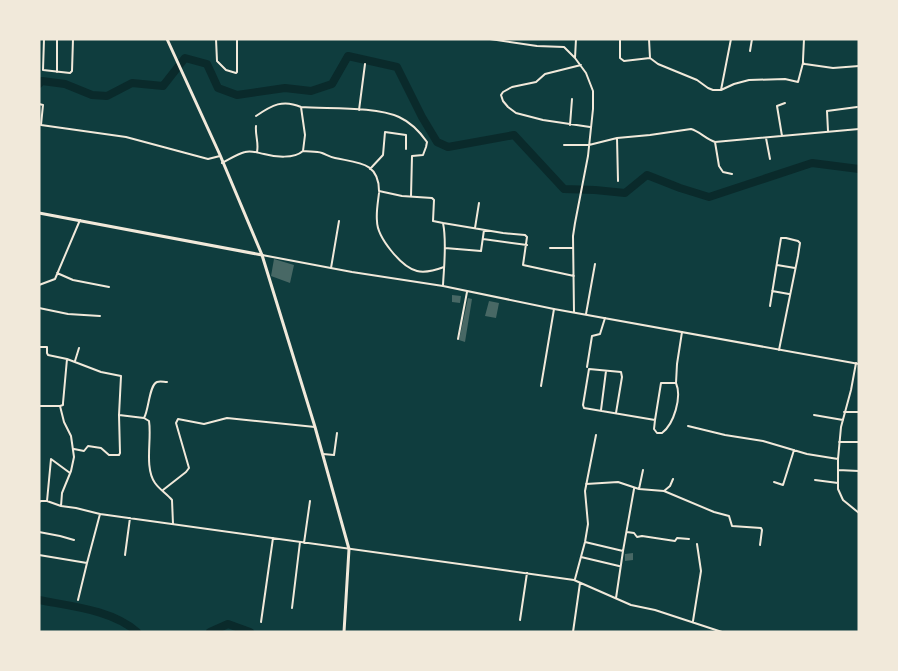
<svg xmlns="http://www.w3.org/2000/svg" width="898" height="671" font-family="Rubik,sans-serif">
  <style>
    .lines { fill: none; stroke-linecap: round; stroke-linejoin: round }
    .river { stroke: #0a2a2b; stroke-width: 8 }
    .building { fill: #486865 }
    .minor { stroke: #f1e9da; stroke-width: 2 }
    .tertiary { stroke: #f1e9da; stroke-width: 2 }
    .secondary { stroke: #f1e9da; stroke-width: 3 }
    .primary { stroke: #f1e9da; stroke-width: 3 }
  </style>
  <rect width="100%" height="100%" fill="#0f3d3e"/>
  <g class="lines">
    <path class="river" d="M39,84L42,81L65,84L92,95L107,96L132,83L163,86L185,58L207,64L218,88L237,95L285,88L311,91L332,84L348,56L397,67L422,117L437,142L448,147L514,135L564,189L595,190L625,193L647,175L680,188L709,197L812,163L859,169
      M39,600C70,606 113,610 137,632
      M210,632L228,624L250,632"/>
  </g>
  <path class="building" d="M274,259L294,265L290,283L271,276Z
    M452,295L461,296L460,303L452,302Z
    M468,298L472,299L465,342L459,340Z
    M489,301L499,303L496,318L485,316Z
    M633,553V560L625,561V554Z"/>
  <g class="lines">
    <path class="minor" d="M44,39L43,70L70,73L72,71L73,39
      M57,39V72
      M216,39L217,61L226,70L236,73L237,72V39
      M490,39L537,46L564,47L575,58
      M620,39V58L624,61L650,58L658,64L697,80L708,88L713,90H721L734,84L749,80L785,79L798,82L803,63
      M649,39L650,58
      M804,39L803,60V63L805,64L833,68L859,66
      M750,51L752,39
      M581,65L545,74L536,82L512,87L503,92L501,95L503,101L508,107L516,113L543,120L590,127
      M721,90L731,39
      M39,104L43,105L41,125L126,137L208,159L220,156
      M301,107L305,135L303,151
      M359,110L365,64
      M256,116C272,105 283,99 301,107C328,109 376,106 399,117C410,122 420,132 427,142L426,147L423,155L412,156L411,196
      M570,125L572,99
      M256,126C255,135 259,143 257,152
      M828,131L827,111L857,107
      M782,136L777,106L785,103
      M617,138L618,181
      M766,138L770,159
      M715,142L719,166L723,172L732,174
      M564,145H589L617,138L650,135L691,129C699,131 706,139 715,142L859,129
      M222,163C230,159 237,154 245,152C252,150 258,153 264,154C275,157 294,159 303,151C309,152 316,151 322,153C327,155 330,157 335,158C358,163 379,162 379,191L402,196L432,198L434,200L433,221L443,223C447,242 444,266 443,285
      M370,169L383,155L385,132L406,135V149
      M379,193C378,202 376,212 377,221C377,237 401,267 417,271C425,273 436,270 444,267
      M443,223L503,233L525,235L527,237L523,265L574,276
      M475,228L479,203
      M483,239L527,245
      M445,248L481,251L484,230
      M550,248H573
      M777,265L795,268
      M331,268L339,221
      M57,273L73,280L109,287
      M39,285L55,279L80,220
      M772,291L789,294
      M770,306L781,238H786L798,241L800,243L798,256L779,350
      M39,308L68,314L100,316
      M574,312L573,236L575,223L588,156L593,109V91L586,73L575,58L576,39
      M586,314L595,264
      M458,339L467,292
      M39,347H47V353L48,355L67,359
      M75,361L79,348
      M856,363L851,390L841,427L838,459V489L843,500L859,513
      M587,367L592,336L600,334L605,318
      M541,386L554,309
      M39,406H60
      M601,410L606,371
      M844,412H859
      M616,413L622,377L621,372L589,369L583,405L584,408L655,420L661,383H676L677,364L682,332
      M814,415L843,420
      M144,418C149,410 149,385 157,382C160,381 164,382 167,382
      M655,420L654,429L657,433H662C674,424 682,397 676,383
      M688,426L725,435L763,441L807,454L838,459
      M839,442H859
      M74,449L84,451L88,446L101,448L109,455H119L120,453L119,415
      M323,454L334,455L337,433
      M838,470L859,471
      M815,480L838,483
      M774,482L783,485L794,450
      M586,484L618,482L639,489L664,491L714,512L729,516L732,526L761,528L762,530L760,545
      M639,489L643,470
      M163,490L186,472L189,468L176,423L178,419L204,424L227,418L315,427
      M664,491L670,486L673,479
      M47,501L51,459L70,473
      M39,502L41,501H47L61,506L76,508L100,514L574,580L631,605L655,610L722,632
      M61,506L62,493L71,471L74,457L71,436L64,422L60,406L63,405V403L67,359L101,372L121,376L119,415L144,418L149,421C152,439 144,467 155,483C160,490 167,494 172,500L173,524
      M39,532L60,536L74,540
      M627,532L634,533L637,537L642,536L675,541L677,538L689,539
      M585,542L623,551
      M304,543L310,501
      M39,555L87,563L100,514
      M125,555L130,518
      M581,557L619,566
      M575,579L585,542L588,524L585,491L596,435
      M616,598L623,551L634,489
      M78,600L87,563
      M292,608L300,542
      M520,620L527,573
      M693,621L701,571L697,544
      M261,622L273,538
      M573,632L580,583"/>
    <path class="tertiary" d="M262,255L352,272L443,286L554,309L859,364"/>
    <path class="secondary" d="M39,213L262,255"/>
    <path class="primary" d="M167,39L220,155L262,255L315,427L349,549L344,632"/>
  </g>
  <rect width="898" height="671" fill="none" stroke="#f1e9da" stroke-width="81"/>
</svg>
